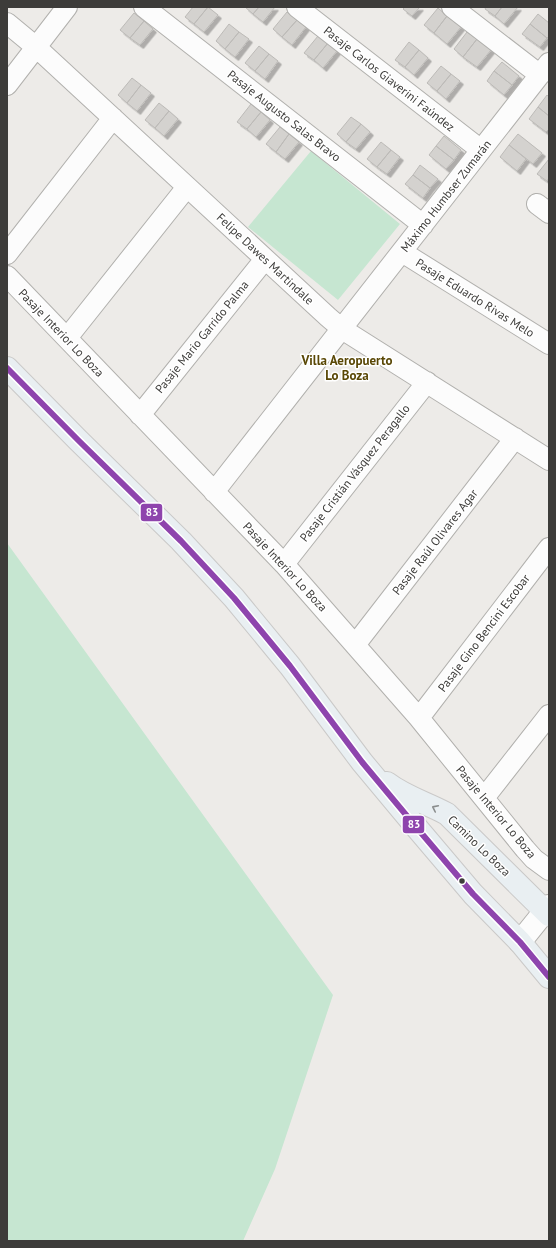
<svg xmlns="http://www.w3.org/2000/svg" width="556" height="1248" font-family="'PT Sans',sans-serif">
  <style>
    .green { fill: #c6e6d1 }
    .building { fill: #d4d2cf; stroke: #bcbab7; filter: url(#shadow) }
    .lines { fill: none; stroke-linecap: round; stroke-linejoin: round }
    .minor-casing { stroke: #b1b0ad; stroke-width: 22 }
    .tertiary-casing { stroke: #b1b0ad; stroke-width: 24 }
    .primary-casing { stroke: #cac9c8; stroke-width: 24 }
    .minor { stroke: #fcfcfc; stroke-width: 20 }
    .tertiary { stroke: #fcfcfc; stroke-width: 22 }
    .primary { stroke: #e9eff2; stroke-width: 22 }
    .bus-1-casing { stroke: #fff; stroke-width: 9 }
    .bus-1 { stroke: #8e44ad; stroke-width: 6 }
    .oneway { stroke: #8a8d8d }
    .bus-dot { fill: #3d3c3a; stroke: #fff; stroke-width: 1.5 }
    .labels { text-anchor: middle; stroke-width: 3; stroke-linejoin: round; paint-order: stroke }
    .street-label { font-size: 12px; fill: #3d3c3a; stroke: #fff }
    .neighbourhood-label { font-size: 13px; font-weight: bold; fill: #594705; stroke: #fff }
    .line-badge { stroke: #fff; stroke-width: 1.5 }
    .badge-label { font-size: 11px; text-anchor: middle; font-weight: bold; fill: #fff }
  </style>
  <defs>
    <filter id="shadow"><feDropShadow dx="3.5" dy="3.5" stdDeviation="0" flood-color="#0004"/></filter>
  </defs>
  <rect width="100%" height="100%" fill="#edebe8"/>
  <path class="green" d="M311,151L400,224L338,300L248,227Z
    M7,543L333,995L275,1169L243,1241H7Z"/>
  <path class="building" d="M193,7H208L194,24L185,17Z
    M208,7L218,15L204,32L194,24Z
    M245,7H259L253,14Z
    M259,7H275L263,22L253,14Z
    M405,7H420L412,16L403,9Z
    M486,7H502L495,16L485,9Z
    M502,7H518L504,24L495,16Z
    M438,8L447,16L434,33L424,25Z
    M287,12L297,20L282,37L273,29Z
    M134,13L144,21L130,38L120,30Z
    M538,14L549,23V36L547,38L530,24Z
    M447,16L461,27L447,44L434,33Z
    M297,20L306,27L292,45L282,37Z
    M144,21L153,29L140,45L130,38Z
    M229,24L239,32L225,49L216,41Z
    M530,24L547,38L540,47L522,34Z
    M239,32L249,39L235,57L225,49Z
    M467,32L477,39L463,57L454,49Z
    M318,36L328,43L314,60L304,53Z
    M477,39L491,50L477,67L463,57Z
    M409,42L419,50L405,67L395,60Z
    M328,43L337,51L323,68L314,60Z
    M259,46L269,54L255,71L245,63Z
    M419,50L428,58L414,75L405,67Z
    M269,54L278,61L265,79L255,71Z
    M502,62L519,76L512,85L494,71Z
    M441,66L451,74L437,91L427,83Z
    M494,71L512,85L504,95L487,81Z
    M451,74L460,81L446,99L437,91Z
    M132,78L141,85L127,103L118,95Z
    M141,85L151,93L137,111L127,103Z
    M547,95L549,97V116L538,107Z
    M159,103L169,111L155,128L145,120Z
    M251,104L261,112L247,129L237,122Z
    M538,107L549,116V129L546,132L529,119Z
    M169,111L178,119L164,136L155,128Z
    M261,112L270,120L256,137L247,129Z
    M351,117L361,124L346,142L337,134Z
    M361,124L370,132L356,149L346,142Z
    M280,127L289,134L276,152L266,144Z
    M289,134L299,142L285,159L276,152Z
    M518,134L542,153L533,164L509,145Z
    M444,136L461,150L454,160L436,146Z
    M381,142L391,150L377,167L367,159Z
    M509,145L526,159L517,171L500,157Z
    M436,146L454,160L446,169L429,155Z
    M391,150L400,157L387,174L377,167Z
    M549,159V178L547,181L537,174Z
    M420,165L438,179L430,188L413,175Z
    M413,175L430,188L423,198L405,184Z"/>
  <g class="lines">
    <g class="minor-casing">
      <path id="minor" d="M144,7L423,225
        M297,7L481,150
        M452,7L540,75
        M7,23L36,47L328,317L342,329L549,460
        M7,85L67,7
        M537,204L549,213
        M402,252L549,344
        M7,254L113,118
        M7,276L284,564L419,718L525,849L534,859L549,870
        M67,338L187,187
        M140,415L265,259
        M214,492L549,63
        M284,564L427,382
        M355,645L515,438
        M419,718L549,548
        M484,798L549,715"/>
    </g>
    <g class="tertiary-casing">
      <path id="tertiary" d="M520,942L549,906"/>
    </g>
    <g class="primary-casing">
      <path id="primary" d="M7,368L78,440L181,541L234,598L290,666L362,762L417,828L473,894L520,942L549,977
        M387,783C405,797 427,803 447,814L549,915"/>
    </g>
    <use href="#minor" class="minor"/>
    <use href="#tertiary" class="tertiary"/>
    <use href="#primary" class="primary"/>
    <g class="bus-1-casing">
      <path id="bus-1" d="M7,368L78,440L181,541L234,598L290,666L362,762L417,828L473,894L520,942L549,977"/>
    </g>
    <use href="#bus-1" class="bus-1"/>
  </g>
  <defs><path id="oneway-chevron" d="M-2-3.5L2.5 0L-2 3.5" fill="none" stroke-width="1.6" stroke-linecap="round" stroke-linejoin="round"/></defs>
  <use class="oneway" href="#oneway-chevron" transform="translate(435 808) rotate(-154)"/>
  <circle class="bus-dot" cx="462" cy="881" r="3.5"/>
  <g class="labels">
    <g class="street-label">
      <text transform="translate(389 79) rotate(38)" y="4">Pasaje Carlos Giaverini Faúndez</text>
      <text transform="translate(284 116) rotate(38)" y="4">Pasaje Augusto Salas Bravo</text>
      <text transform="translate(446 196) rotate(-52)" y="4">Máximo Humbser Zumarán</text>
      <text transform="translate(265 259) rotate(43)" y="4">Felipe Dawes Martindale</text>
      <text transform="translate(475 298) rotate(32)" y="4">Pasaje Eduardo Rivas Melo</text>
      <text transform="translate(61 333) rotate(46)" y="4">Pasaje Interior Lo Boza</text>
      <text transform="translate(202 337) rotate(-51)" y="4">Pasaje Mario Garrido Palma</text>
      <text transform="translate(355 473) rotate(-52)" y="4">Pasaje Cristián Vásquez Peragallo</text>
      <text transform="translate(435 542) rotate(-52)" y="4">Pasaje Raúl Olivares Agar</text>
      <text transform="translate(285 567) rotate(47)" y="4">Pasaje Interior Lo Boza</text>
      <text transform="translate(484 633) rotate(-53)" y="4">Pasaje Gino Bencini Escobar</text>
      <text transform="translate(496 812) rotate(50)" y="4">Pasaje Interior Lo Boza</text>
      <text transform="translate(479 846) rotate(44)" y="4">Camino Lo Boza</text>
    </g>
    <g class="neighbourhood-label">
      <text x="347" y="365">Villa Aeropuerto<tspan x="347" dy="15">Lo Boza</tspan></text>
    </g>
  </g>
  <g class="line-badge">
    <rect x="140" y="503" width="23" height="19" rx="4" fill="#8e44ad"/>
    <rect x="402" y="815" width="23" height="19" rx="4" fill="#8e44ad"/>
  </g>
  <g class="badge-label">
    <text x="152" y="516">83</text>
    <text x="414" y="828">83</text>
  </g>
  <rect width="556" height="1248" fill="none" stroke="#3d3c3a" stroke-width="16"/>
</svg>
